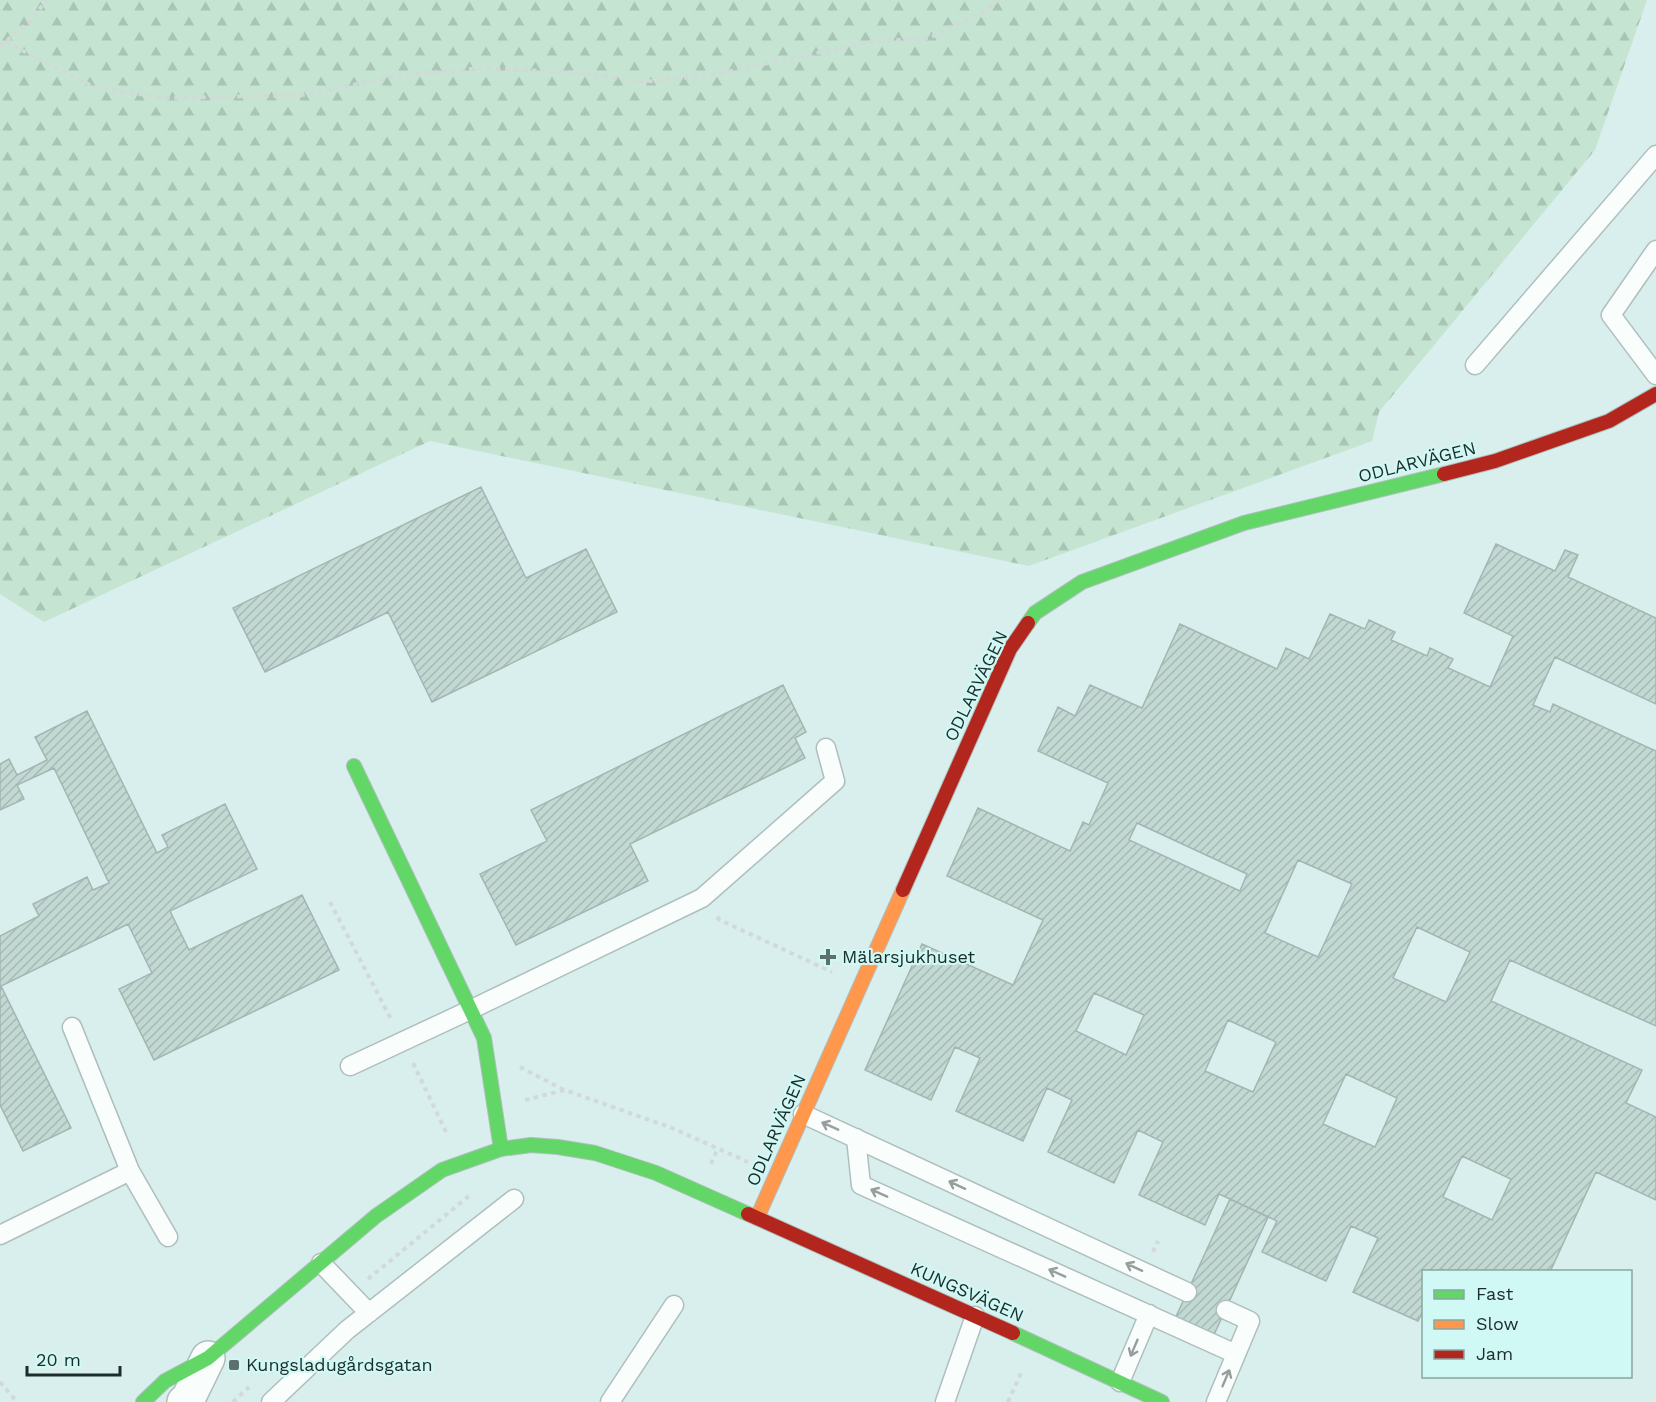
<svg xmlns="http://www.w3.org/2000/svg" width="1656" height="1402" font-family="'Work Sans',sans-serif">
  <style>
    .forest { fill: url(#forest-firs) }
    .building { fill: url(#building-hatch); stroke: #a4b5b1; stroke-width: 1.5; fill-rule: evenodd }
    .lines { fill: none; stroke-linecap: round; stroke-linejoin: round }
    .lane-casing { stroke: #aebfbd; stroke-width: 21 }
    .street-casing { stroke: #aebfbd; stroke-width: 36 }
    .fast-casing { stroke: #aebfbd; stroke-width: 16 }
    .slow-casing { stroke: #aebfbd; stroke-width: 16 }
    .jam-casing { stroke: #aebfbd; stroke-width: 16 }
    .path { stroke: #d2d9d9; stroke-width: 4; stroke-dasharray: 4.5 4.5; stroke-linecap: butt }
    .lane { stroke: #f9fdfc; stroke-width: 18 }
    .street { stroke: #f9fdfc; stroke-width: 33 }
    .fast { stroke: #63d668; stroke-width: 14 }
    .slow { stroke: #ff974d; stroke-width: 14 }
    .jam { stroke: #b3261e; stroke-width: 14 }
    .oneway { stroke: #969f9e }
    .poi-dot { fill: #5e706e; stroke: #d0f8f4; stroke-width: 2 }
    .labels { text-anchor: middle; stroke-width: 4.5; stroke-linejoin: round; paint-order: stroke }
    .street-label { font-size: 18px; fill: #1c2c2a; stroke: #d0f8f4 }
    .poi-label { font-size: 18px; fill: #1c2c2a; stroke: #d0f8f4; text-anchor: start }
  </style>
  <defs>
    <pattern id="forest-firs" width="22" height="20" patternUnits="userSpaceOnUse" patternTransform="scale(1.5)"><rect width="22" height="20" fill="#c5e5d2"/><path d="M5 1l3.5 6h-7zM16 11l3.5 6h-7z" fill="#a9c5b4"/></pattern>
    <pattern id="building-hatch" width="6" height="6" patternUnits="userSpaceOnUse" patternTransform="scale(1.5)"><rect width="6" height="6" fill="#c2d8d3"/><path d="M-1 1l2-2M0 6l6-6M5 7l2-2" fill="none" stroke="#a6bab5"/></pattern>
  </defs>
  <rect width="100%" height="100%" fill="#d9efed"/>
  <path class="forest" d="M0,0H1647L1595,150L1379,412L1372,441L1029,566L430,441L44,622L0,594Z"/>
  <path class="building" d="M481,487L526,578L586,549L617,612L432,702L388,612L265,672L233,608Z
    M1496,544L1555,571L1565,550L1578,555L1568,577L1656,618V704L1555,657L1533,705L1550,712L1553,704L1656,751V1026L1510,960L1491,1001L1642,1070L1626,1103L1656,1117V1200L1596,1172L1550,1272H1447L1442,1269L1441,1272H1424V1309L1418,1321L1353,1292L1378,1238L1351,1226L1326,1281L1262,1252L1277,1221L1230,1199L1219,1194L1205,1225L1139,1195L1163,1142L1138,1130L1114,1183L1048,1152L1072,1100L1047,1088L1023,1141L956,1111L980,1058L955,1047L931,1100L865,1070L922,944L1013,985L1043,920L947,876L978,808L1070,851L1083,822L1089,825L1108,783L1038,751L1058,707L1075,716L1090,685L1142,708L1180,624L1277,669L1286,648L1309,659L1330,614L1365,629L1369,620L1395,632L1391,640L1427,656L1430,648L1453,659L1448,668L1490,687L1513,636L1464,613ZM1137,823L1247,874L1240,891L1129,840ZM1298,860L1352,884L1318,957L1265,933ZM1417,927L1470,952L1446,1002L1393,978ZM1094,993L1144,1015L1126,1055L1076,1031ZM1228,1020L1276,1042L1253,1092L1205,1071ZM1346,1074L1397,1098L1375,1147L1323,1124ZM1462,1156L1511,1179L1492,1220L1443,1197Z
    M783,685L806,732L795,738L805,758L630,844L648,881L516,945L480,874L547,841L531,810Z
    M87,711L157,853L168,847L162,835L225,804L257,869L170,911L189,950L302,895L339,970L154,1060L119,989L152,973L128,924L1,986L71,1128L23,1151L0,1105V936L39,916L33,904L87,877L93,890L109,883L54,768L17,785L24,799L0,810V764L9,759L17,775L47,760L35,737Z
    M1230,1199L1268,1217L1212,1339L1174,1321Z"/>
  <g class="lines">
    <g class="lane-casing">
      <path id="lane" d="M1656,250L1611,315L1656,375
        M1475,365L1656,155
        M350,1066L470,1010L702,898L835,781L826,748
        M803,1114L1187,1292
        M856,1138L861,1185L1236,1354
        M130,1171L168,1237
        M0,1235L130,1171L72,1027
        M321,1263L369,1313
        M1120,1382L1149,1314
        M271,1402L347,1330L514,1199
        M610,1402L674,1305
        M945,1402L975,1316
        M1216,1402L1250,1321L1226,1310"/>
    </g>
    <g class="street-casing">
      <path id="street" d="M184,1402L188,1399L208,1358"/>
    </g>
    <g class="fast-casing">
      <path id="fast" d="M1028,623L1035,613L1082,582L1244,523L1444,474
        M354,766L484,1038L501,1149
        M1013,1333L1162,1402
        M143,1402L165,1381L208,1358L376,1216L442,1170L501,1149L531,1145L558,1147L595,1153L656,1173L748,1214"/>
    </g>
    <g class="slow-casing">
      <path id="slow" d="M757,1218L903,890"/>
    </g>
    <g class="jam-casing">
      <path id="jam" d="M1444,474L1495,461L1609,421L1656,394
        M903,890L1010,649L1028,623
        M748,1214L1013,1333"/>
    </g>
    <path class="path" d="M6,42L96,88L167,98L302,95L398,76L482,68L583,73L642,82L711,75L870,42L929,38L984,11L998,0
      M0,46L28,23L47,0
      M330,902L392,1021
      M717,917L720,920L832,972
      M413,1063L447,1134
      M520,1067L564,1090
      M525,1100L565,1090L672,1128L748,1162
      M711,1164L718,1148
      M1153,1252L1158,1241
      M368,1279L469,1196
      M0,1382L17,1402
      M233,1402L249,1387
      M1008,1402L1022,1371"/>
    <use href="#lane" class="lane"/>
    <use href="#street" class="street"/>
    <use href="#fast" class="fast"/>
    <use href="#slow" class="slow"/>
    <use href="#jam" class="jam"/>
  </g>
  <defs><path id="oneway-shaft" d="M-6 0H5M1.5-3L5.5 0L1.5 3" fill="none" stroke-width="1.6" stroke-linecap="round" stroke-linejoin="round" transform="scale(1.5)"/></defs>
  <g class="oneway">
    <use href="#oneway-shaft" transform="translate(830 1126) rotate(-156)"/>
    <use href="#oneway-shaft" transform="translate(957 1185) rotate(-155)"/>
    <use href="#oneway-shaft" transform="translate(879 1193) rotate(-156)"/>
    <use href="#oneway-shaft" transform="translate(1134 1267) rotate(-155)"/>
    <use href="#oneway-shaft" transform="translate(1057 1273) rotate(-156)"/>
    <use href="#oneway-shaft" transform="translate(1134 1348) rotate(113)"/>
    <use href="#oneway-shaft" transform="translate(1226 1378) rotate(-67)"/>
  </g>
  <g class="poi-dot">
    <path d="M825 948h6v6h6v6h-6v6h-6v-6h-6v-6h6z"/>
    <rect x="228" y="1359" width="12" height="12" rx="3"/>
  </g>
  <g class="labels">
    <g class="street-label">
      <text transform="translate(1417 462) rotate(-14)" y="6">ODLARVÄGEN</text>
      <text transform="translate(976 686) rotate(-64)" y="6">ODLARVÄGEN</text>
      <text transform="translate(776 1130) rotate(-66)" y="6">ODLARVÄGEN</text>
      <text transform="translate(967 1292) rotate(24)" y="6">KUNGSVÄGEN</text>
    </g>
    <g class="poi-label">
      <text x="842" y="963">Mälarsjukhuset</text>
      <text x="246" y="1371">Kungsladugårdsgatan</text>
    </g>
  </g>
  <rect x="1422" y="1270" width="210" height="108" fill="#d0f8f4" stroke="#88a6a3" stroke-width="1.5"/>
  <rect x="1434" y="1290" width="30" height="9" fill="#63d668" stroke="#88a6a3" stroke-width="1.5"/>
  <text x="1476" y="1300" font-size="18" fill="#1c2c2a">Fast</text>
  <rect x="1434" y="1320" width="30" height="9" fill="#ff974d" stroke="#88a6a3" stroke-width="1.5"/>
  <text x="1476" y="1330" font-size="18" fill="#1c2c2a">Slow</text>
  <rect x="1434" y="1350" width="30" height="9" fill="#b3261e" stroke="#88a6a3" stroke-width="1.5"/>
  <text x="1476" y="1360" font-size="18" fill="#1c2c2a">Jam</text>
  <path d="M27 1366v9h93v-9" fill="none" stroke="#1c2c2a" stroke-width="3"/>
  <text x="36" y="1366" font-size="18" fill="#1c2c2a" stroke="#d0f8f4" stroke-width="4.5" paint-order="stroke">20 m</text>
</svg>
